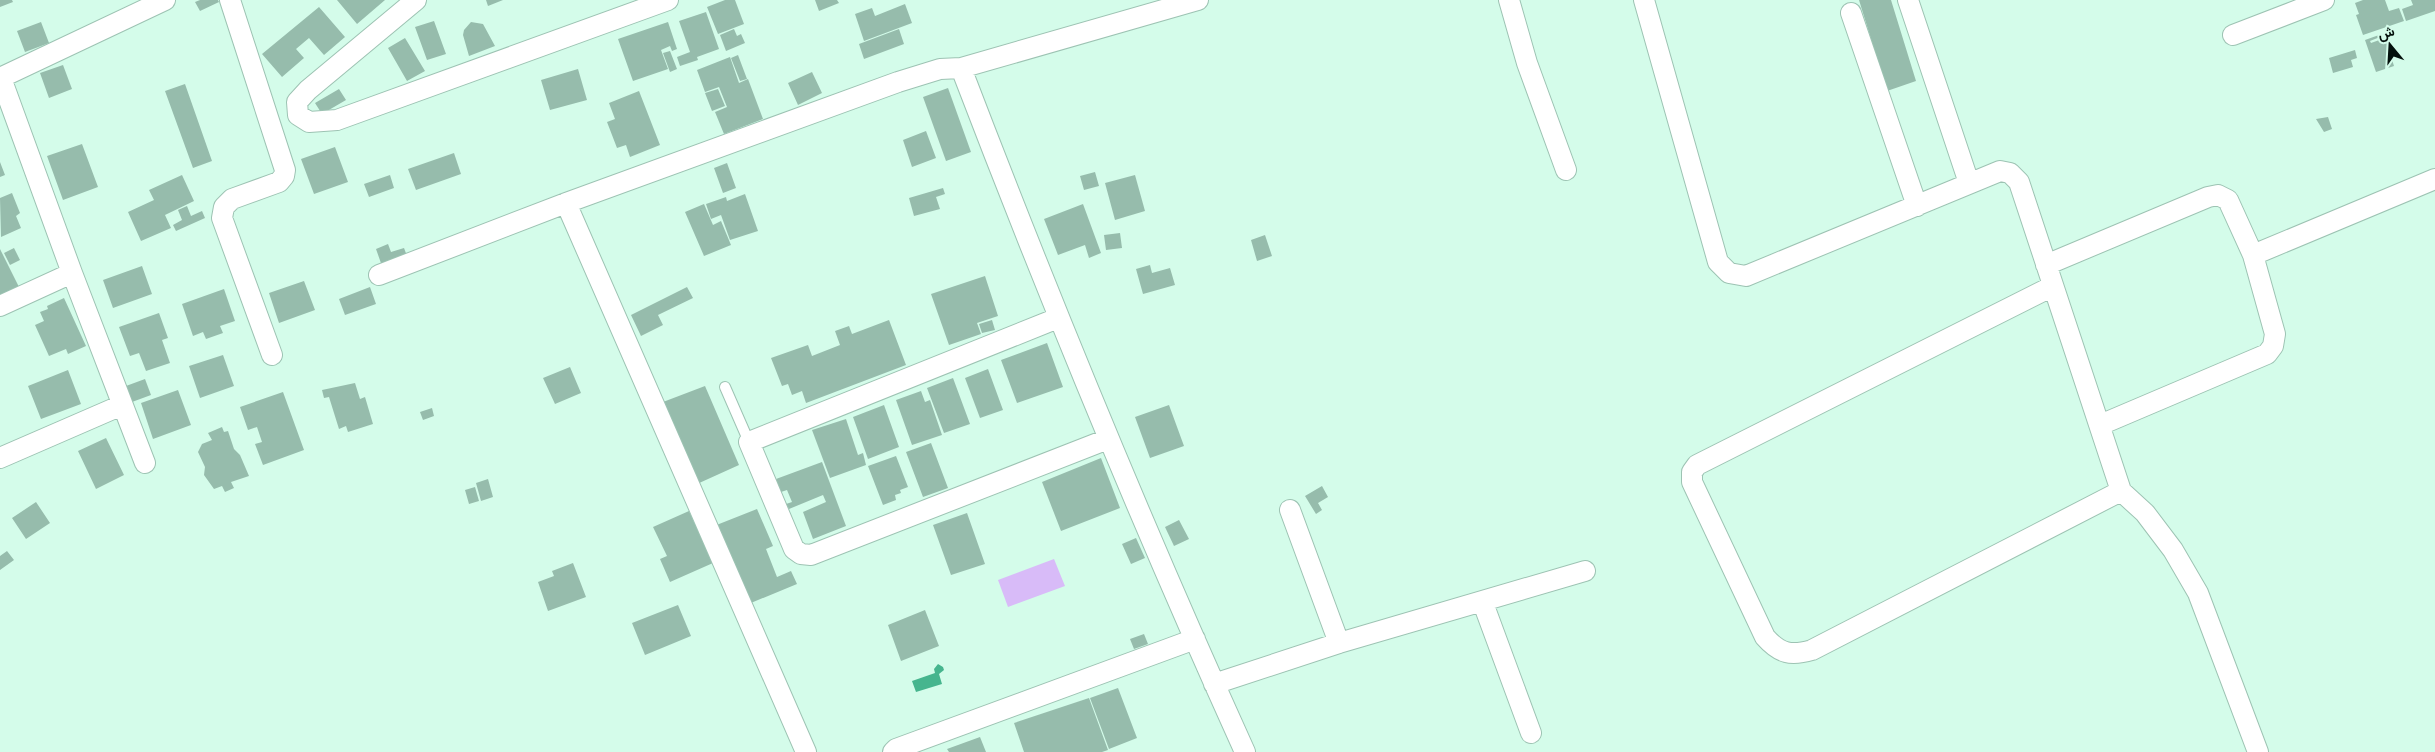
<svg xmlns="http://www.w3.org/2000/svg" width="2435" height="752" font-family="'Source Serif 4',Vazirmatn,serif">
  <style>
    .green { fill: #d8bbf8 }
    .water { fill: #46b58e }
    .building { fill: #96bcac }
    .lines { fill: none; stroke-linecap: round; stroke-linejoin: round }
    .lane-casing { stroke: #9dc3b3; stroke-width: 12 }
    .street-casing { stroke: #9dc3b3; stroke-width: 22 }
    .lane { stroke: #fff; stroke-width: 10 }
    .street { stroke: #fff; stroke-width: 20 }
  </style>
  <rect width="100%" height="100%" fill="#d4fcea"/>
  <path class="green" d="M1054,559L1065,586L1008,607L998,580Z"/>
  <path class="water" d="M938,664L943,667L944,670L939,674L942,684L916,692L912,681L935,673L934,669Z"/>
  <path class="building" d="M0,0H12L13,2L0,7Z
    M200,0H218L219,2L200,11L195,2Z
    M337,0H385L357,24Z
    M486,0H503L488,6Z
    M725,0H735L744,24L718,34L707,7Z
    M815,0H837L839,3L819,11Z
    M1859,0H1891L1916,81L1887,91Z
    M2363,0H2385L2389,11L2399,8L2404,21L2363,35L2356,15L2359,14L2355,3Z
    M2411,0H2435V11L2406,21L2402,9L2413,5Z
    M905,4L912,23L864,41L855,14L872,8L875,16Z
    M319,7L345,37L324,55L309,38L296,49L304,58L282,77L262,54Z
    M706,12L719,49L697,57L698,60L680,66L677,57L690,52L679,21Z
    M434,21L446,54L427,60L415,27Z
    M41,22L49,43L25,52L17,31Z
    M471,22L483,24L495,46L469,56L463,35L464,30Z
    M668,22L677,49L672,51L670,46L661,50L668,69L633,81L618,39Z
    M734,29L737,36L741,34L745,43L726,51L720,35Z
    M899,29L904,44L864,59L859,44Z
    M2379,35L2380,37L2370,41L2371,43L2385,38L2394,66L2376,72L2365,40Z
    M405,38L425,71L407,81L388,48Z
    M2355,50L2357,58L2351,60L2353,67L2333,73L2329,58Z
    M670,51L677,69L670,72L663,53Z
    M738,55L747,79L740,81L731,58Z
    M730,57L739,83L748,79L763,119L724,134L715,112L727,107L719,87L705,92L697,70Z
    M63,65L72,89L49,98L40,73Z
    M578,69L587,100L550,110L541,80Z
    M812,72L822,93L798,105L788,83Z
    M185,84L212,161L193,168L165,91Z
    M948,88L971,152L946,161L923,97Z
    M339,89L346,100L322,114L315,103Z
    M718,89L725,106L712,111L705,93Z
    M639,91L660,145L630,157L626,145L617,148L607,122L615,119L609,103Z
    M2328,117L2332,129L2324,132L2316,119Z
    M926,131L936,158L912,167L903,140Z
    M82,144L98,187L63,200L47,156Z
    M335,147L348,182L314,194L301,159Z
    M454,153L461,174L416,190L408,169Z
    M0,162L5,175L0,177Z
    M727,163L736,188L723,193L714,168Z
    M1095,172L1099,186L1084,190L1080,176Z
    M182,175L194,201L165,215L171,228L141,241L128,212L154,200L149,190Z
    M390,175L394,188L369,197L364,184Z
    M1135,175L1145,211L1115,220L1105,183Z
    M943,188L945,194L936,197L940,209L914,216L909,198Z
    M12,193L20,213L16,216L21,228L1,237L0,198Z
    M745,194L758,231L730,240L721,215L711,219L706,204L726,197L727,201Z
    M704,204L713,225L721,221L731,245L704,256L685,212Z
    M1083,204L1101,253L1089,258L1085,245L1058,255L1044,219Z
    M187,206L191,216L202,211L205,218L176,231L173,225L182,220L178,210Z
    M1120,233L1122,248L1106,250L1104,235Z
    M1265,235L1272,256L1257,261L1251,240Z
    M388,244L391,252L404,248L407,256L382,266L376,249Z
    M14,248L20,260L10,265L4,253Z
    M0,249L19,287L0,296Z
    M1150,265L1152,273L1170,268L1175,285L1143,294L1136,269Z
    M142,266L152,294L113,308L103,280Z
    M985,276L998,316L977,323L981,334L949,345L931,294Z
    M304,281L315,310L279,323L269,293Z
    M370,287L376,304L345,315L339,299Z
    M687,287L693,298L658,315L663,325L641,336L631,315Z
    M224,289L235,321L220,326L223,333L206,339L203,332L193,336L182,304Z
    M64,298L86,346L68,354L66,349L49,356L35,325L44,321L40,312L48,309L47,306Z
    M159,313L168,338L162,340L170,363L146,371L139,353L130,356L119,327Z
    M889,320L906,365L806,403L802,391L792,395L788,384L782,386L771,358L808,345L812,356L840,345L835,331L849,326L852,334Z
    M992,320L995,330L982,333L979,324Z
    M1047,343L1063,387L1017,403L1001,360Z
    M223,355L234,386L200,398L189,366Z
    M570,367L581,393L555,404L543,378Z
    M988,369L1003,410L980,418L965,378Z
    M68,370L81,404L41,419L28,386Z
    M953,378L970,424L944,433L927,388Z
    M145,379L151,395L132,402L126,386Z
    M355,383L360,399L365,397L373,424L348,432L346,426L339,429L329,397L324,398L322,390Z
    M705,386L739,465L697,484L663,402Z
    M178,390L191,425L153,439L141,403Z
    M921,391L925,402L930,400L942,435L912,445L896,400Z
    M283,392L304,450L263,465L255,444L262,442L257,427L248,430L240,407Z
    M884,405L899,447L868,459L853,417Z
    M1169,405L1184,446L1150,458L1135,417Z
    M432,408L434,416L423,420L420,412Z
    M846,419L858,455L863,453L866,465L830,478L812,430Z
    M222,427L224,432L228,431L234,449L240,455L249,476L231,482L234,488L225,492L222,486L214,489L204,475L205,467L198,452L202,444L212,440L208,433Z
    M106,438L124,475L96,489L78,451Z
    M931,443L948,488L923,497L906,452Z
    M896,456L908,487L900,490L901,493L895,495L896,500L883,505L868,466Z
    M1101,458L1120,508L1061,531L1042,482Z
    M822,462L846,526L813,539L803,512L826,502L823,495L789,509L786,504L792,502L787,490L781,492L776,479Z
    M488,479L493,497L481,501L476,483Z
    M1322,486L1328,497L1318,503L1322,510L1316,514L1305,496Z
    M475,487L479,501L469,504L465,490Z
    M36,502L50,523L26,539L12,518Z
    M757,509L773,546L766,549L777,577L791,571L797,584L746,605L714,526Z
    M689,511L713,563L670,582L660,559L667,556L653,527Z
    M967,513L985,564L951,575L933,525Z
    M1179,520L1189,539L1174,546L1165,527Z
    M1136,538L1145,558L1131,564L1122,544Z
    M7,551L14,560L0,570V556Z
    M573,563L586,597L548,611L538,582L554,576L552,571Z
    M678,605L691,636L645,655L632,623Z
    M925,610L939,646L901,661L888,625Z
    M1144,634L1148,644L1134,649L1130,639Z
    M1118,688L1137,738L1109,749L1090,698Z
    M1089,698L1108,750L1102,752H1024L1014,723Z
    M980,737L986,752H949L947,749Z"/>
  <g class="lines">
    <g class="lane-casing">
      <path id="lane" d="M725,387L749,442"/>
    </g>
    <g class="street-casing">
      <path id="street" d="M230,0L285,170L284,176L279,182L232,199L224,207L222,218L272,355
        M416,0L308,90L297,102L298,115L309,122L337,120L668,0
        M1509,0L1527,63L1566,170
        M1644,0L1718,262L1729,273L1746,276L2000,171L2010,173L2019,182L2121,491L2145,513L2173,550L2198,593L2258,752
        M1908,0L1969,183
        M1851,13L1917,206
        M2233,35L2324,0
        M961,68C1049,298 1143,527 1245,752
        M0,78L165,0
        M1,78L72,273L145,463
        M566,203L806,752
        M2046,265L2208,197L2218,195L2228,200L2253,255L2435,179
        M379,275L566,203L898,82L940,69L961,68L1198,0
        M2053,286L1697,465L1692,472V482L1765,637C1780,654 1791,656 1812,650L2121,491
        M0,306L72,273
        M1058,318L749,442L794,549L801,554L811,555L1108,439
        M2100,425L2267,354L2273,346L2275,334L2253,255
        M0,458L122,405
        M1290,510L1339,643
        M1483,603L1531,733
        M1214,684L1339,643L1585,571
        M893,752L896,749L1195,639"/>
    </g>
    <use href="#lane" class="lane"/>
    <use href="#street" class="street"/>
  </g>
  <g transform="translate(2390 45) rotate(342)" stroke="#d4fcea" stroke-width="4" paint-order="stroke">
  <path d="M0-4L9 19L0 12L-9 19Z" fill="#04110c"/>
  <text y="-8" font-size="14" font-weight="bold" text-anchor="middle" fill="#04110c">ش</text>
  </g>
</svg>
